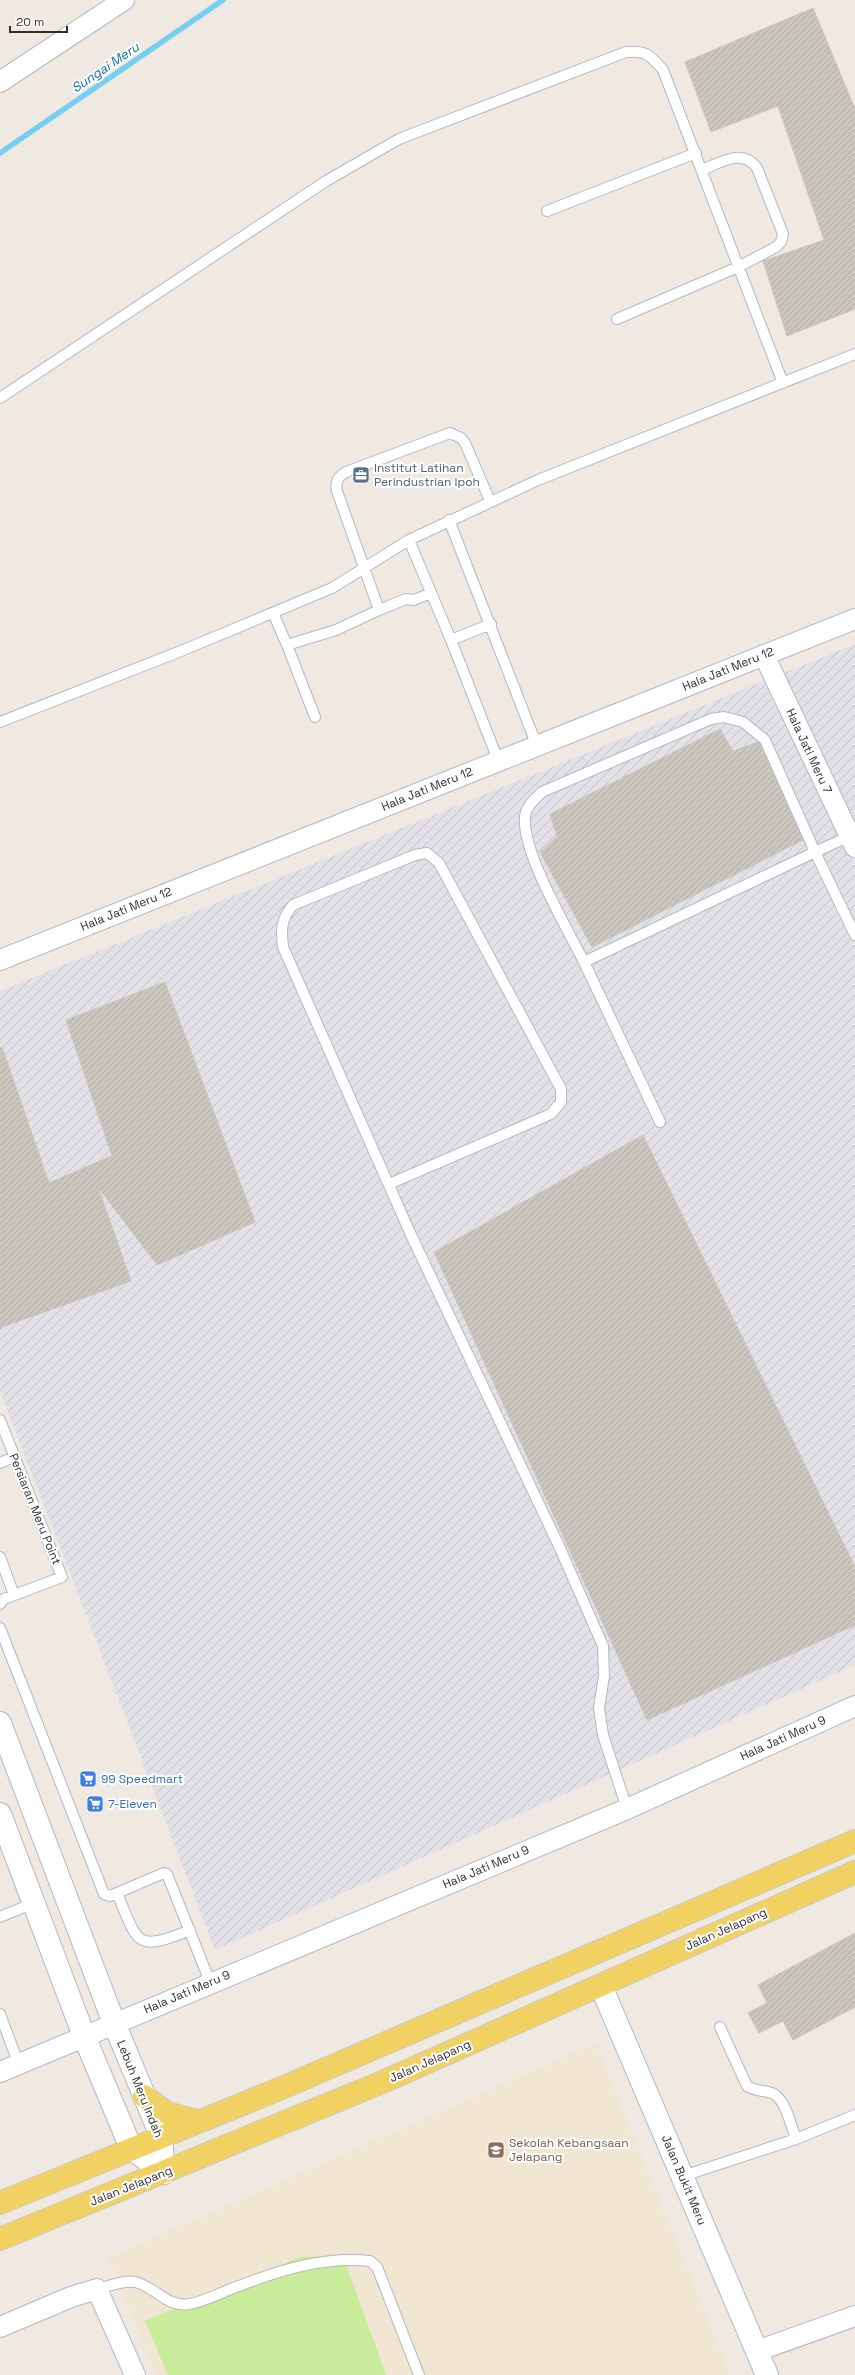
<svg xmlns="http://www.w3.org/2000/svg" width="855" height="2375" font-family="'Space Grotesk',sans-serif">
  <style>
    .industrial { fill: url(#industrial-furrows) }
    .education { fill: #f0e6d1 }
    .pitch { fill: #c9ec9a }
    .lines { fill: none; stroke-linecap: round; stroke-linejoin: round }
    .stream { stroke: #75cff0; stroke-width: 5.5 }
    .building { fill: url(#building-hatch); stroke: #cbc5ba }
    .service-casing { stroke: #b4b7c1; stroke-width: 12 }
    .minor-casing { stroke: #b4b7c1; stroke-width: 22 }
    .tertiary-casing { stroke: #b4b7c1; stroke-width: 24 }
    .secondary-casing { stroke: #b4b7c1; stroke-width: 24 }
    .primary-casing { stroke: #c9c9c9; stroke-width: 24 }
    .service { stroke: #fff; stroke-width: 10 }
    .minor { stroke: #fff; stroke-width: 20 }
    .tertiary { stroke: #fff; stroke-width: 22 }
    .secondary { stroke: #fff; stroke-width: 22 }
    .primary { stroke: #f2d163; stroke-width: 22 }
    .labels { text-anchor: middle; stroke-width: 4; stroke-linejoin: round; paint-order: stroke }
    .service-label { font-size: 12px; fill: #4e5e75; stroke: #fff; text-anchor: start }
    .street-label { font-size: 12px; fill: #2e2e2e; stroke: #fff }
    .shop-label { font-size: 12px; fill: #366cbe; stroke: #fff; text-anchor: start }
    .education-label { font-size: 12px; fill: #785e54; stroke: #fff; text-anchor: start }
    .water-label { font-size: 13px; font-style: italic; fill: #0d6fa3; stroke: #fff }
  </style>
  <defs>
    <pattern id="industrial-furrows" width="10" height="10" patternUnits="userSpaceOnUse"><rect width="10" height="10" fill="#e3e1e8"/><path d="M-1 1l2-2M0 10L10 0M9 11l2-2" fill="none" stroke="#c3c1c7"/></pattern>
    <pattern id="building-hatch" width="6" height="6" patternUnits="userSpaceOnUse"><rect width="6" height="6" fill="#cbc7bf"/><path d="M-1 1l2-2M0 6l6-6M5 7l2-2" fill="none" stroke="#afaba4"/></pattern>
  </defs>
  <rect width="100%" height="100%" fill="#efe9e1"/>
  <path class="industrial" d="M855,644V1665L215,1950L0,1391V991Z"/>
  <path class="education" d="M596,2043L730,2375H156L108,2258Z"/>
  <path class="pitch" d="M343,2256L386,2375H168L145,2321L300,2257Z"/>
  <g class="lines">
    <path class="stream" d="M0,153L223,0"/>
  </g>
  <path class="building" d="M813,8L855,109V309L787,336L763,261L824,240L778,106L711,132L685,62Z
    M720,729L733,751L758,742L760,744L803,840L592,947L540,852L557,836L550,814Z
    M165,982L255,1222L157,1265L98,1187L131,1281L0,1328V1048L2,1047L49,1183L112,1156L66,1020Z
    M643,1135L855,1567V1625L647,1720L434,1252Z
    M855,1933V2007L793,2040L783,2021L759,2033L748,2013L767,2003L758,1985Z"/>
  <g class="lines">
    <g class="service-casing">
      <path id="service" d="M547,211L696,153
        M617,319L738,267L776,247L781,242L783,234L757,168C743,148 721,162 702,170
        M0,398L326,181L399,139L626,52C646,50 650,55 663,70L783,383
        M449,520L537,746
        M409,540L451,640L498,760
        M379,610L406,599L414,600L431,593
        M273,613L287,645
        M451,640L491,624
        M315,717L287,645L336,630L379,610L337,491C335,481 338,477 346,472L450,433L461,438L465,443L490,501
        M724,717L743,722L765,740L815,852L584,962C567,928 522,853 525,817C526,806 534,800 542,792L711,719Z
        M0,722L181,651L332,588L409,540L538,480L855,354
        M850,836L815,852L855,935
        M584,962L660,1122
        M389,1184L551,1114L561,1102V1089L439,863L427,853L415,855L293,905C281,919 281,929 283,947L412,1237L559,1546L603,1646L604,1676L599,1708L603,1735L627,1809
        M0,1420L62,1577L4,1599L0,1604
        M0,1463L14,1457
        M0,1557L14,1595
        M0,1628L104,1894L110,1896L164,1873L167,1874L210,1982
        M117,1893C138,1943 135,1953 190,1930
        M0,1917L34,1903
        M0,2014L19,2065
        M720,2027L747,2086C757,2092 766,2090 774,2094C786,2101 791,2126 796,2139
        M683,2176L796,2139L855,2115
        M97,2289C108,2286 124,2280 135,2282C156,2287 167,2308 190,2304C206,2301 224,2291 239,2286C280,2270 325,2256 370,2261L377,2267L419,2375"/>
    </g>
    <g class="minor-casing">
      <path id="minor" d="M0,82L124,0
        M764,655L855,847
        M0,960L855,619
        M0,2072L627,1809L855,1706
        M0,2327L71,2297L97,2289L135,2375
        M757,2351L855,2316"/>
    </g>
    <g class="tertiary-casing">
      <path id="tertiary" d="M601,1986L767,2375"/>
    </g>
    <g class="secondary-casing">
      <path id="secondary" d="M0,1723L114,2023L161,2136L164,2173
        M0,1814L84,2036L131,2148L164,2173"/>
    </g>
    <g class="primary-casing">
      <path id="primary" d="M144,2096L167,2113L198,2121
        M0,2203L284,2087L855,1841
        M0,2239L385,2081L855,1872"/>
    </g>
    <use href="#service" class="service"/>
    <use href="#minor" class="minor"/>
    <use href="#tertiary" class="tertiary"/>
    <use href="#secondary" class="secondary"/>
    <use href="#primary" class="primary"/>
  </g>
  <defs>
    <g id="office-square" transform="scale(0.9)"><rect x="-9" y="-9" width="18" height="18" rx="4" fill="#5c6f8a" stroke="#fff"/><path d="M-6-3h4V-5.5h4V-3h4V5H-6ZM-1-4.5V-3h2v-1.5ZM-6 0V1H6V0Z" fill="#fff"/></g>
    <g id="supermarket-square" transform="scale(0.9)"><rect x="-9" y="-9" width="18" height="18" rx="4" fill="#3f7fe0" stroke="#fff"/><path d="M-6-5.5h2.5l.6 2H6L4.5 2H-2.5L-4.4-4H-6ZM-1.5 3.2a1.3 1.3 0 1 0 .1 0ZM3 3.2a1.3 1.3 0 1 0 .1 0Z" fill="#fff"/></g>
    <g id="school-square" transform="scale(0.9)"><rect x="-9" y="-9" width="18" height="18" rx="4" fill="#8d6e63" stroke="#fff"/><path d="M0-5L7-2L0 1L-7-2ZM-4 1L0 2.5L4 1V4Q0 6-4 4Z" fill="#fff"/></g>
  </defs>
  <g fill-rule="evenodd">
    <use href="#office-square" x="361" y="475"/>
    <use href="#supermarket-square" x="88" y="1779"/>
    <use href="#supermarket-square" x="95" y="1804"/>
    <use href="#school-square" x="496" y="2150"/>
  </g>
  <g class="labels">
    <g class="service-label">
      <text x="374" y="472">Institut Latihan<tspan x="374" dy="14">Perindustrian Ipoh</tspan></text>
    </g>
    <g class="street-label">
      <text transform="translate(728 669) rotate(-22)" y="4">Hala Jati Meru 12</text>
      <text transform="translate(809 751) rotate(65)" y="4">Hala Jati Meru 7</text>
      <text transform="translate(427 789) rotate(-22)" y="4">Hala Jati Meru 12</text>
      <text transform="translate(126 909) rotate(-22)" y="4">Hala Jati Meru 12</text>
      <text transform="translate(35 1509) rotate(68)" y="4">Persiaran Meru Point</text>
      <text transform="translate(783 1738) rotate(-24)" y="4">Hala Jati Meru 9</text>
      <text transform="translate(486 1867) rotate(-23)" y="4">Hala Jati Meru 9</text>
      <text transform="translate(726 1929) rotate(-24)" y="4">Jalan Jelapang</text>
      <text transform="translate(187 1992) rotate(-23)" y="4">Hala Jati Meru 9</text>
      <text transform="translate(430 2061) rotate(-24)" y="4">Jalan Jelapang</text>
      <text transform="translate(140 2089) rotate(68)" y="4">Lebuh Meru Indah</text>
      <text transform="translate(684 2180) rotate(67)" y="4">Jalan Bukit Meru</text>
      <text transform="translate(131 2186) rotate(-22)" y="4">Jalan Jelapang</text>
    </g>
    <g class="shop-label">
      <text x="101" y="1783">99 Speedmart</text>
      <text x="108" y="1808">7-Eleven</text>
    </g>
    <g class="education-label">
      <text x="509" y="2147">Sekolah Kebangsaan<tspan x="509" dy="14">Jelapang</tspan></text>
    </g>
    <g class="water-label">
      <text transform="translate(105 67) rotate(-34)" y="5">Sungai Meru</text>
    </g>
  </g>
  <path d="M10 26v6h57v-6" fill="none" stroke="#2e2e2e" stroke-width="2"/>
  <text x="16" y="26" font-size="12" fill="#2e2e2e" stroke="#ffffff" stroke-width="3" paint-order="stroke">20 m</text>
</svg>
